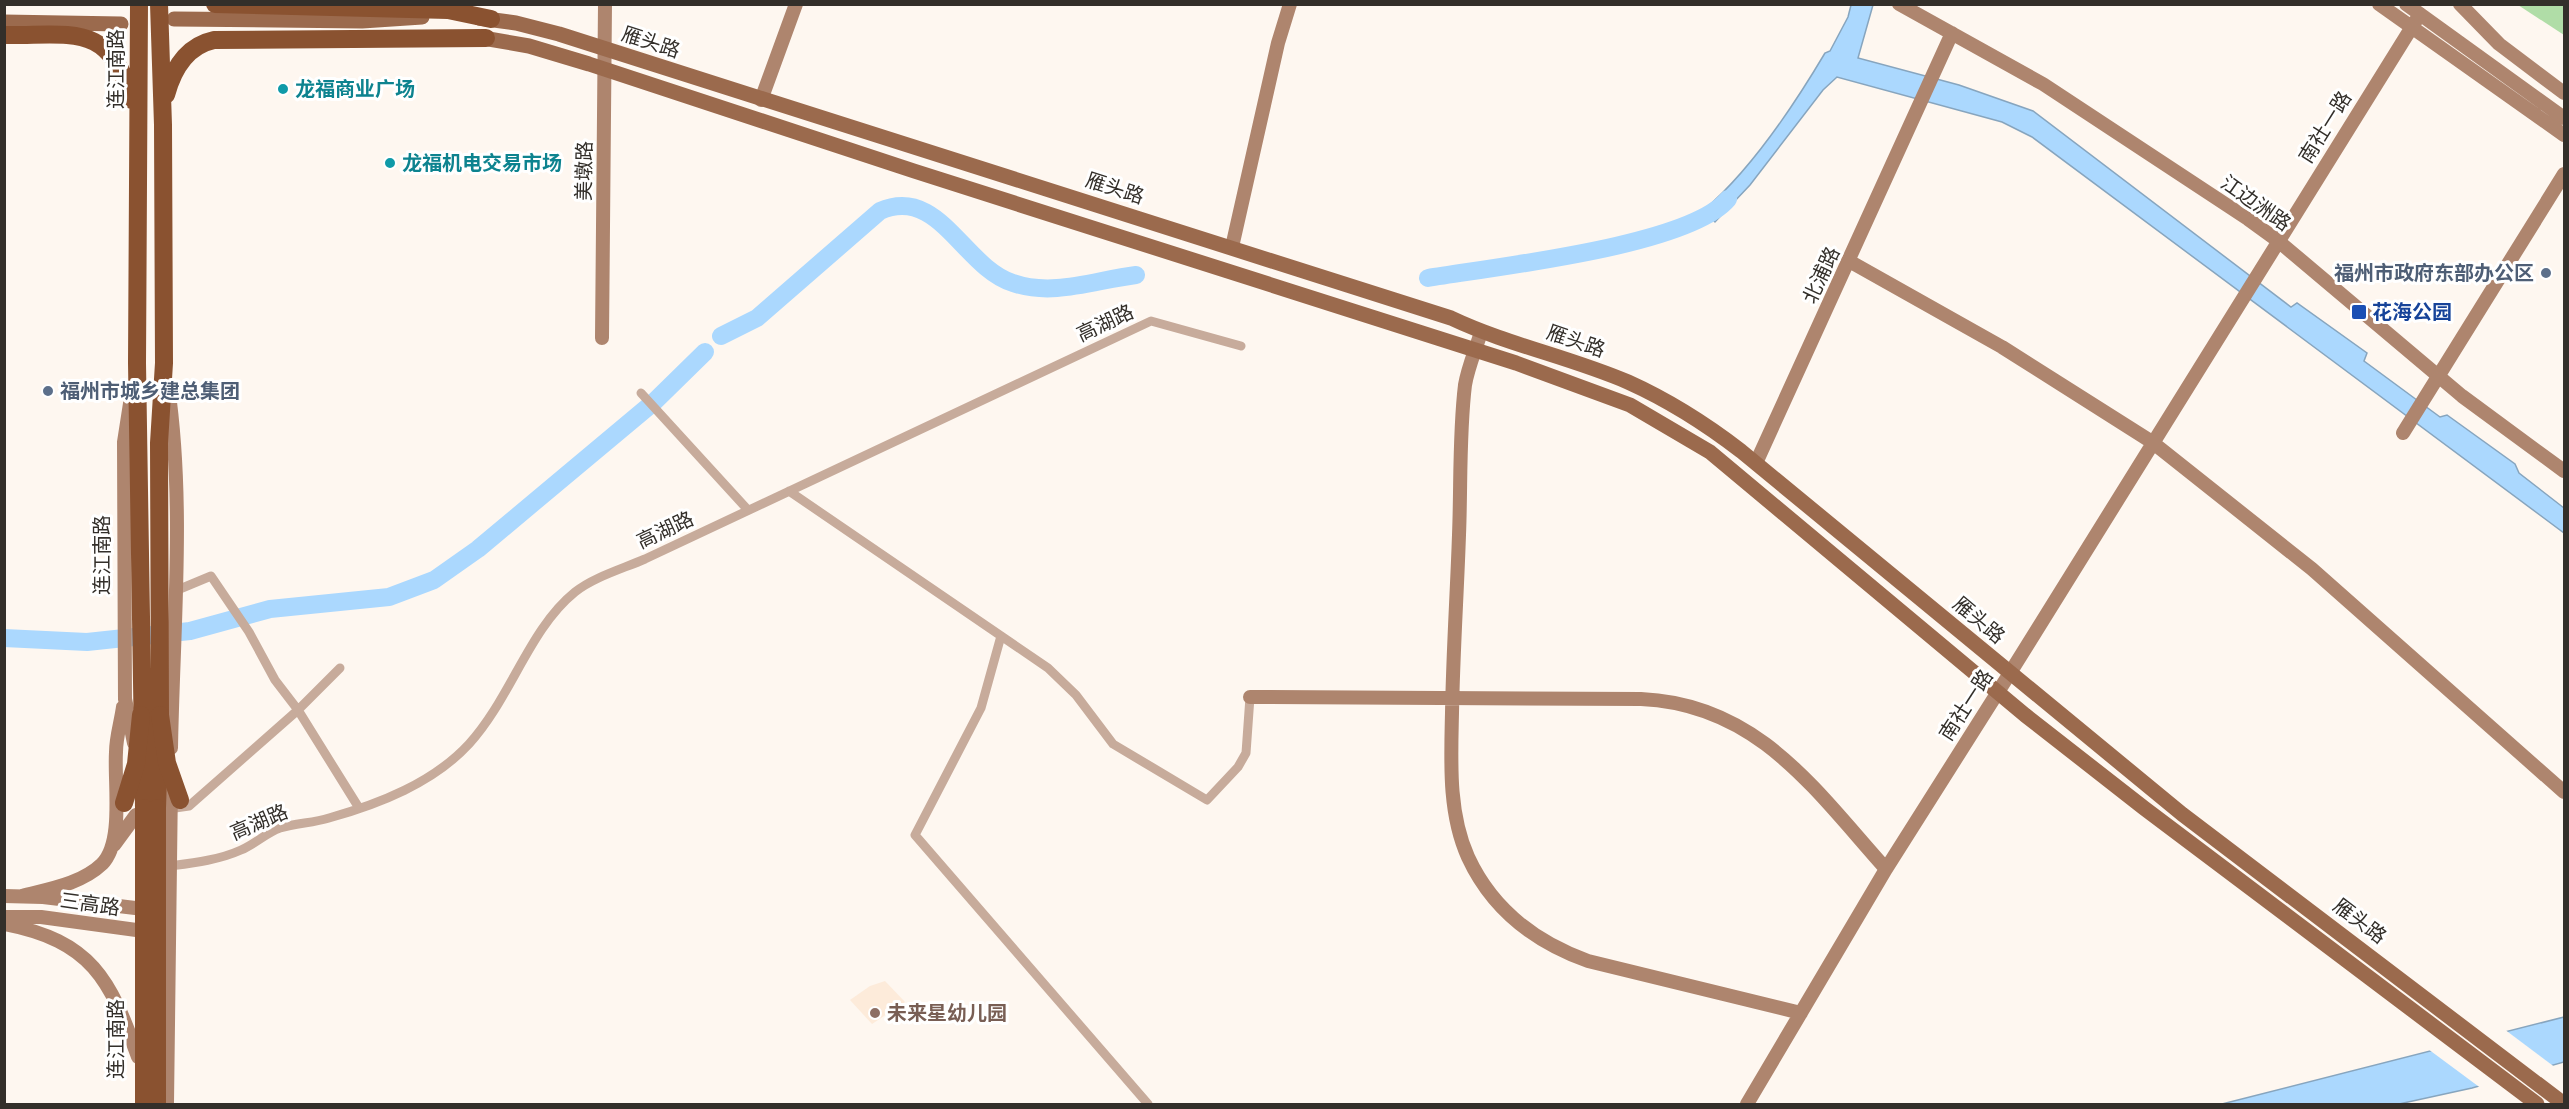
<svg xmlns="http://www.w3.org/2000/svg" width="2569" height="1109" font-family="'Zilla Slab','Noto Sans SC',serif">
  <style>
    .built { fill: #fdebda }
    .green { fill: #b0dda7 }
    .water { fill: #abd8fe; stroke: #87a5be; stroke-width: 1.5 }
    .pier { fill: #fef7f0 }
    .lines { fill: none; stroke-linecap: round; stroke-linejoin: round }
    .river { stroke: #abd8fe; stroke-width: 18 }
    .street { stroke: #c7ab9b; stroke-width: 9 }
    .secondary { stroke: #ae856e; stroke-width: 14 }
    .primary { stroke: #9b6a4d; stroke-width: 15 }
    .highway { stroke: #8a5230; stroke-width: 18 }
    .highway-bridge { stroke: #8a5230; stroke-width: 18 }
    .culture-dot { fill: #0f9aa8; stroke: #fff; stroke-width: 2 }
    .service-dot { fill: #5c6f8a; stroke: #fff; stroke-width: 2 }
    .transit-dot { fill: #1a4fb4; stroke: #fff; stroke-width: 2 }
    .education-dot { fill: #8d6e63; stroke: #fff; stroke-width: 2 }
    .labels { text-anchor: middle; stroke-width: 6; stroke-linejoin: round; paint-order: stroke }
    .street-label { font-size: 20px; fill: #332f2a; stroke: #fff }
    .culture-label { font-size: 20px; font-weight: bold; fill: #0d838f; stroke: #fff; text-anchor: start }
    .service-label { font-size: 20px; font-weight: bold; fill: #4e5e75; stroke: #fff; text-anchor: end }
    .transit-label { font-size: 20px; font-weight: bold; fill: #164399; stroke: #fff; text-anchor: start }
    .education-label { font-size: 20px; font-weight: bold; fill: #785e54; stroke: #fff; text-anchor: start }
  </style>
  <rect width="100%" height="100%" fill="#fef7f0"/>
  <path class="built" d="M885,981L905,1002L872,1024L850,1000L870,986Z"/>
  <path class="green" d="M2518,5H2564V35Z"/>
  <path class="water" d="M1851,5H1873L1858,58L1959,85L2033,111L2291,307L2297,303L2367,353L2364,361L2440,417L2447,415L2515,464L2519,473L2564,508V533L2032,137L2002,122L1837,77L1823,90L1750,185L1715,222L1704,210C1752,169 1793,107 1825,53L1830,51L1848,17Z
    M2564,1017V1062L2472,1088L2399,1104H2222Z"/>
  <path class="pier" d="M2504,1029L2556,1068L2482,1089L2428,1049Z"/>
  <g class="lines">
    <path class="river" d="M1428,278C1493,267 1689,246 1728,199
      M721,336L757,318L880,211C939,185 963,267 1013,283C1053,297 1095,280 1136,275
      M4,638L87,642L190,631L270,609L389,597L434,580L478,549L655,401L705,352"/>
    <path class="street" d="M641,393L748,510
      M789,491L1048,668L1076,695L1113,744L1207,800L1238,767L1246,753L1250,697
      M175,591L211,576L249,632L275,680L298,710L359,808
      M1001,636L981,708L915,835L1148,1104
      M175,808L189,806L298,710L340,668
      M170,866C193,863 219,860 241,850C255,844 266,833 280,828C296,823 313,823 329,818C379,804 433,783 469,744C511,698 529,629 575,592C594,577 622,569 645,559L1151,321L1241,346"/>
    <path class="secondary" d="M1899,4L2043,84L2248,219L2277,240L2462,396L2564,471
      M2379,4L2564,135
      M2406,4L2564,118
      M2460,4L2499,44L2564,93
      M761,100L796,4
      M1232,247L1278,43L1290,4
      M1849,261L2002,347L2152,442L2312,569L2564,792
      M1481,332C1476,349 1468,367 1465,385C1459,434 1461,486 1459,535C1457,594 1453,653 1452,713C1451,760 1448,813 1468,857C1492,909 1535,942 1588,961L1801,1013
      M602,338L605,4
      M168,387C185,506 173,629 171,748
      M131,397L124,442L125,699L134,743
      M2403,433L2564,174
      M1756,463L1952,33
      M1250,697L1641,699C1758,704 1815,790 1886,869
      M114,845L136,815
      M4,896L43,897L152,910
      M22,896C49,889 81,884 102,864C124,842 114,783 116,752C116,737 121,722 123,707
      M4,917H41L151,932
      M4,924C92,941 110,979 138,1057
      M167,1104L171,783
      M1747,1104L1886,869L2010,673L2420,14"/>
    <path class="primary" d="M479,18L516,23L559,34L1451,318C1508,345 1570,357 1628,382C1668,400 1706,424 1741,451L2182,814L2564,1104
      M174,19L362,21L422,17
      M4,22L121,24
      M477,37L529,46L589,64L914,171L1516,363L1630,405L1710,452L2025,715L2144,808L2537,1104"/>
    <path class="highway" d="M139,4L137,363L144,808
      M215,4L448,10L491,19
      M4,35C73,36 109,21 132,100
      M166,95C173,69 186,46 214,40L486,38
      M157,808L160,715L159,443L164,363L163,125L159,4"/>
    <path class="highway-bridge" d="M160,715L167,763L180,800
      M124,803L136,764L141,715
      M144,1104V808
      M157,1104V808"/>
  </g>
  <g class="culture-dot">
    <circle cx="283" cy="89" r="6"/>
    <circle cx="390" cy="163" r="6"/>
  </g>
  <g class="service-dot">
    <circle cx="2546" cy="273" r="6"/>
    <circle cx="48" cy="391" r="6"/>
  </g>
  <rect class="transit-dot" x="2351" y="304" width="16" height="16" rx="3"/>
  <circle class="education-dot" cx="875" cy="1013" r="6"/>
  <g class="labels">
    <g class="street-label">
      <text transform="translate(651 42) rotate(18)" y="7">雁头路</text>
      <text transform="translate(116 69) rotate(-90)" y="7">连江南路</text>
      <text transform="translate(2325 127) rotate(-58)" y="7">南社一路</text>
      <text transform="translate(584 171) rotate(-89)" y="7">美墩路</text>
      <text transform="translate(1115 188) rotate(18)" y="7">雁头路</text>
      <text transform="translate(2256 203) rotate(35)" y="7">江边洲路</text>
      <text transform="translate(1821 275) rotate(-65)" y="7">北浦路</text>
      <text transform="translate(1105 323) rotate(-25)" y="7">高湖路</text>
      <text transform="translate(1576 341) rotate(19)" y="7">雁头路</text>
      <text transform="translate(665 530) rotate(-25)" y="7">高湖路</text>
      <text transform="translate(102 555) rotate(-90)" y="7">连江南路</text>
      <text transform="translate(1979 620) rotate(40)" y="7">雁头路</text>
      <text transform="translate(1966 705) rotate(-57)" y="7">南社一路</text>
      <text transform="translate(259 822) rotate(-23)" y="7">高湖路</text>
      <text transform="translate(90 904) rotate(8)" y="7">三高路</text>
      <text transform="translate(2360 921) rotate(37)" y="7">雁头路</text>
      <text transform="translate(116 1039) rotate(-90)" y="7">连江南路</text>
    </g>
    <g class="culture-label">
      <text x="295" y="96">龙福商业广场</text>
      <text x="402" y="170">龙福机电交易市场</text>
    </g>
    <g class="service-label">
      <text x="2534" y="280">福州市政府东部办公区</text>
      <text x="60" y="398" text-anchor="start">福州市城乡建总集团</text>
    </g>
    <g class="transit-label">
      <text x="2372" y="319">花海公园</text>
    </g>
    <g class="education-label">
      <text x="887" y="1020">未来星幼儿园</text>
    </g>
  </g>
  <rect width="2569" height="1109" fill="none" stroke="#332f2a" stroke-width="12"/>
</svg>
